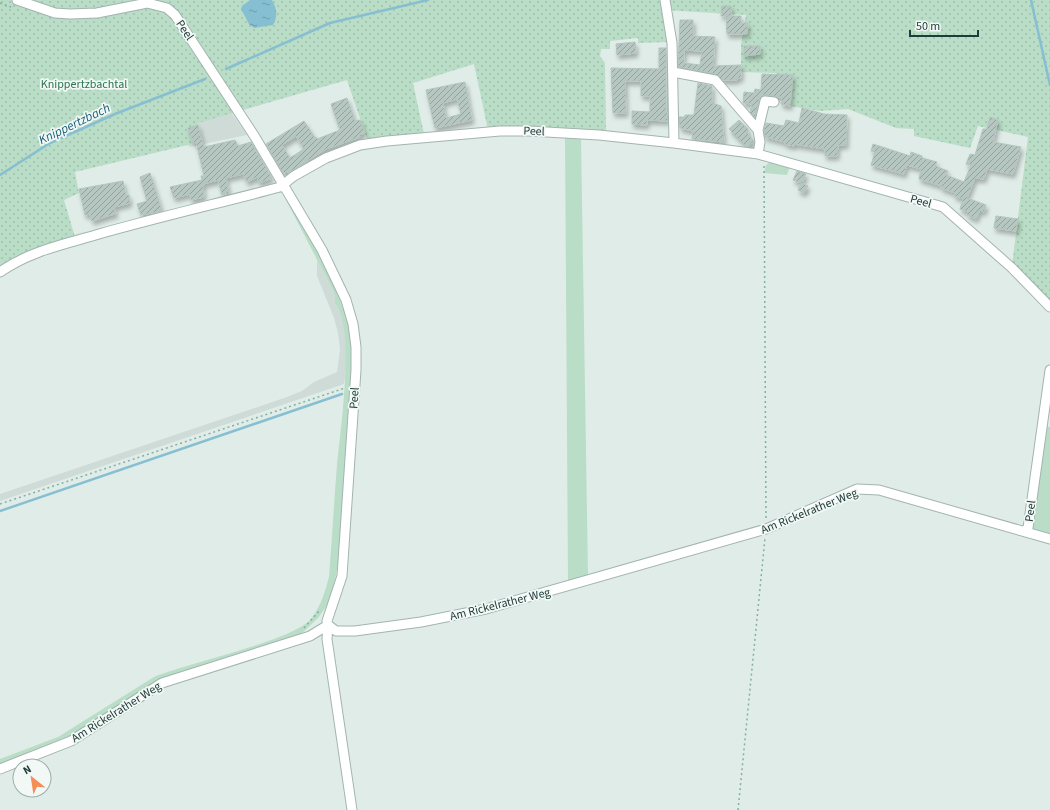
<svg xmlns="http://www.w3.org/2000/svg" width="1050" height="810" font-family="'Source Sans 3',sans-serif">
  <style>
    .built { fill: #cfdbd7 }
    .grass { fill: #b9ddc6 }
    .park { fill: url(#park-dots) }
    .water { fill: url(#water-ripples) }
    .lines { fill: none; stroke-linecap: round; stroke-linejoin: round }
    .stream { stroke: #87bfd2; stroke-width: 2.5 }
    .building { fill: url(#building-hatch); stroke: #b3c5bf; fill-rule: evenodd; filter: url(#shadow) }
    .minor-casing { stroke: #a3b4b0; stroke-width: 11 }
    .path { stroke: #80b0a6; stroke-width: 1.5; stroke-dasharray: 2 3; stroke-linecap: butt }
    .minor { stroke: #fff; stroke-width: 9 }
    .labels { text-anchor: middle; stroke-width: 3.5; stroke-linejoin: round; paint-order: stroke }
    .street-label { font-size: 12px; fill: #213c38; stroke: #f1f8f5 }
    .park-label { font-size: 12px; fill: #2a744e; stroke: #f1f8f5 }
    .water-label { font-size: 13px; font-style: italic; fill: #1a5f79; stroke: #f1f8f5 }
  </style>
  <defs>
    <pattern id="park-dots" width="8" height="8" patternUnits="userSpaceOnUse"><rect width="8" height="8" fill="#b9ddc6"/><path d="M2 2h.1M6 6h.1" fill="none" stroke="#9fbfab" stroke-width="1.8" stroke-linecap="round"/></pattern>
    <pattern id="water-ripples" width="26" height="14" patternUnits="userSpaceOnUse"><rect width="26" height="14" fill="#87bfd2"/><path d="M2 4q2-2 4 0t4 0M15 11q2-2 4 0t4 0" fill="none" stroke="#6e9cab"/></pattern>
    <pattern id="building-hatch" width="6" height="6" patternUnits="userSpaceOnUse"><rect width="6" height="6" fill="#b6c6c1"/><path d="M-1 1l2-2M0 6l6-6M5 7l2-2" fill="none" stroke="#94a29e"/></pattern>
    <filter id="shadow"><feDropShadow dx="2" dy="4" stdDeviation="2" flood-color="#0004"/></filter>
  </defs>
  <rect width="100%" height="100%" fill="#e0ece8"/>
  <path class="built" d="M223,101L247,135L189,147L181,120Z
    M317,260L335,295L344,319L347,361L344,384L0,501V494L287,397L302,391L314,382L337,372L340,350L338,333L334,318L317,276Z"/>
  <path class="grass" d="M565,136L581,138L588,576L568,581Z
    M770,162L790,166L787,175L764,173L766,165Z
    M283,194H287L332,280L348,321L351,337V373L338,564L333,590L328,604L318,618L300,635L172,675C137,689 108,714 76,733C53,747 25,755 0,764V759L58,737L154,677C188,663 292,641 311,619C321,606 325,592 329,577C332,540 334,502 337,465C340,433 356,325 335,303V295L326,277Z
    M1041,426L1050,427V534L1028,528Z"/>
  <path class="park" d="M0,0H1050V300L1012,266L1028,137L978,126L970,148L914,136V129L896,128L848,109L820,111L790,106L789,92L776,73L741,72V45L746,15L664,10L668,42L638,43V38L610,41V49H601L600,56L605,63L606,133L537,126L488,130L474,64L413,83L424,134L367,139L347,80L198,123L200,140L196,143L75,172L79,193L64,200L75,237C49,244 22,251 0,267Z"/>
  <path class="water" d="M250,0H272C277,9 278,17 273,25L254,28L249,24L241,9L242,6Z"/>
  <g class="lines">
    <path class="stream" d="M1031,0L1050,85
      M226,69L330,23L428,0
      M0,175L50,143L115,114L205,79
      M0,511L342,394"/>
  </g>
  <path class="building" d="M722,6H731V16H721Z
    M726,16H741V23H748L747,34H727Z
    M680,20H693V36L715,37L713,66L741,65V78H737V80H722L716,74L678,67ZM684,50L702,51L700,65L684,63Z
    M635,42L636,53L617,55L616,44Z
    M744,46H760V54L744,56Z
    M659,48H666V112H667L668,121L647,120V125L632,124V111L650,112V96H641V81H625L626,113H613L611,68L659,69Z
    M762,74L793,75L790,106L781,104L782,97L763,95L759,99L755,117L750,112L752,104L743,103L744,92L754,93L755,89L761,90Z
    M465,82L472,120L435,128L426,90ZM457,99L461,114L446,118L443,103Z
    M698,83L712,86V103L721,106L724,142L692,139L693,131L680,128L679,117H685V115H694Z
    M347,98L355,121L360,120L365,133L359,135L360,137L326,149L288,173L287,172L283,173L266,144L304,121L315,138L316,137L317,139L340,130L331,104ZM296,136L304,149L290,158L282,145Z
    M802,108L824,114L847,115L846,145H838L837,156H825V149L794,144V146L785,144V142L765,137L764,130L766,123L784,126L786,120L799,123Z
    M990,117L998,120L993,142L1021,147L1013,174L987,169L984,179L975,178L967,198L986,205L984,212L980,210L976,219L967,215L968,212L960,209L963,199L954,196L955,193L941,188L942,186L919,179L921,169L907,165L904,174L871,165L875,152L871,151L873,144L910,156L911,152L922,156V158L937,162L935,166L948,171L946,175L964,182L971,165L966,164L970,154L975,155L983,129H987Z
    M739,120L748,129V134L754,141L747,147L729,129Z
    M198,125L204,147L235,140L238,146L251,142L272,178L259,183L257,177L247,182L243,174L226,178L229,193L222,195L218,180L203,184L204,197L191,200L190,194L174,198L170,187L202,180L201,176H204L196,142L193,143L188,128Z
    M797,171L806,174L802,183L808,186L804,193L798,190L801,183L793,180Z
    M150,173L162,211L141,215L137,204L147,201L140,177Z
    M123,181L126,195H129L130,203L114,207L116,214L111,215L92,221L90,214L85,215L79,189Z
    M996,216L1018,219L1016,231L994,228Z"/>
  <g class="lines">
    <g class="minor-casing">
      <path id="minor" d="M17,0L55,13L70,14L97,13L147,3L167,8L175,15L255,137L322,250L346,300L353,324L356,347V370L342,576L327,621L328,625L327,639L352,810
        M665,0L672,43L674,143
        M673,72L715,80L758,130
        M758,154L760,142L758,130L765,101L774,102
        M0,272C30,251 65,244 99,234C159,217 220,203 280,187L294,176L326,158L360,145L387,141L500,131H529L599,135L674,143L758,154L943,207L1012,268L1050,307
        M1024,531L1028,528L1050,370
        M328,625L336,631H355L421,622L486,609L766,529L857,489L879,490L1050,539
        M0,769L71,741L162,683L310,636L328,625"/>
    </g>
    <path class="path" d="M0,3L11,7
      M764,166L766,520
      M0,504L345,388
      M304,628L320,610
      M738,810L765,538"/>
    <use href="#minor" class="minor"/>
  </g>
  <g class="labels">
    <g class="street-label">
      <text transform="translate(185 30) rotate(56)" y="4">Peel</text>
      <text transform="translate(534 131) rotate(2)" y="4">Peel</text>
      <text transform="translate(921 201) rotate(16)" y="4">Peel</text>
      <text transform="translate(354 398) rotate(-86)" y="4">Peel</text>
      <text transform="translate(809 511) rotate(-22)" y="4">Am Rickelrather Weg</text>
      <text transform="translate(1030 511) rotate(-83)" y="4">Peel</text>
      <text transform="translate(500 604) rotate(-14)" y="4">Am Rickelrather Weg</text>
      <text transform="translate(116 712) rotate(-32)" y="4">Am Rickelrather Weg</text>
    </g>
    <g class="park-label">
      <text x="84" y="88">Knippertzbachtal</text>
    </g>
    <g class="water-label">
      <text transform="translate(74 123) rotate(-26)" y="5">Knippertzbach</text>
    </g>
  </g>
  <g transform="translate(32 778) rotate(330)"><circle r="19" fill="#f1f8f5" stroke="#9eada9"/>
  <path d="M0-3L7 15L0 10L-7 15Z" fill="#f48d56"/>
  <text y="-6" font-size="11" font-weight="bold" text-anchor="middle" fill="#213c38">N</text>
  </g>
  <path d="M910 30v6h68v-6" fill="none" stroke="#213c38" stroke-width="2"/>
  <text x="916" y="30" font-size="12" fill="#213c38" stroke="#f1f8f5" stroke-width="3" paint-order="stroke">50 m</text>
</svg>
